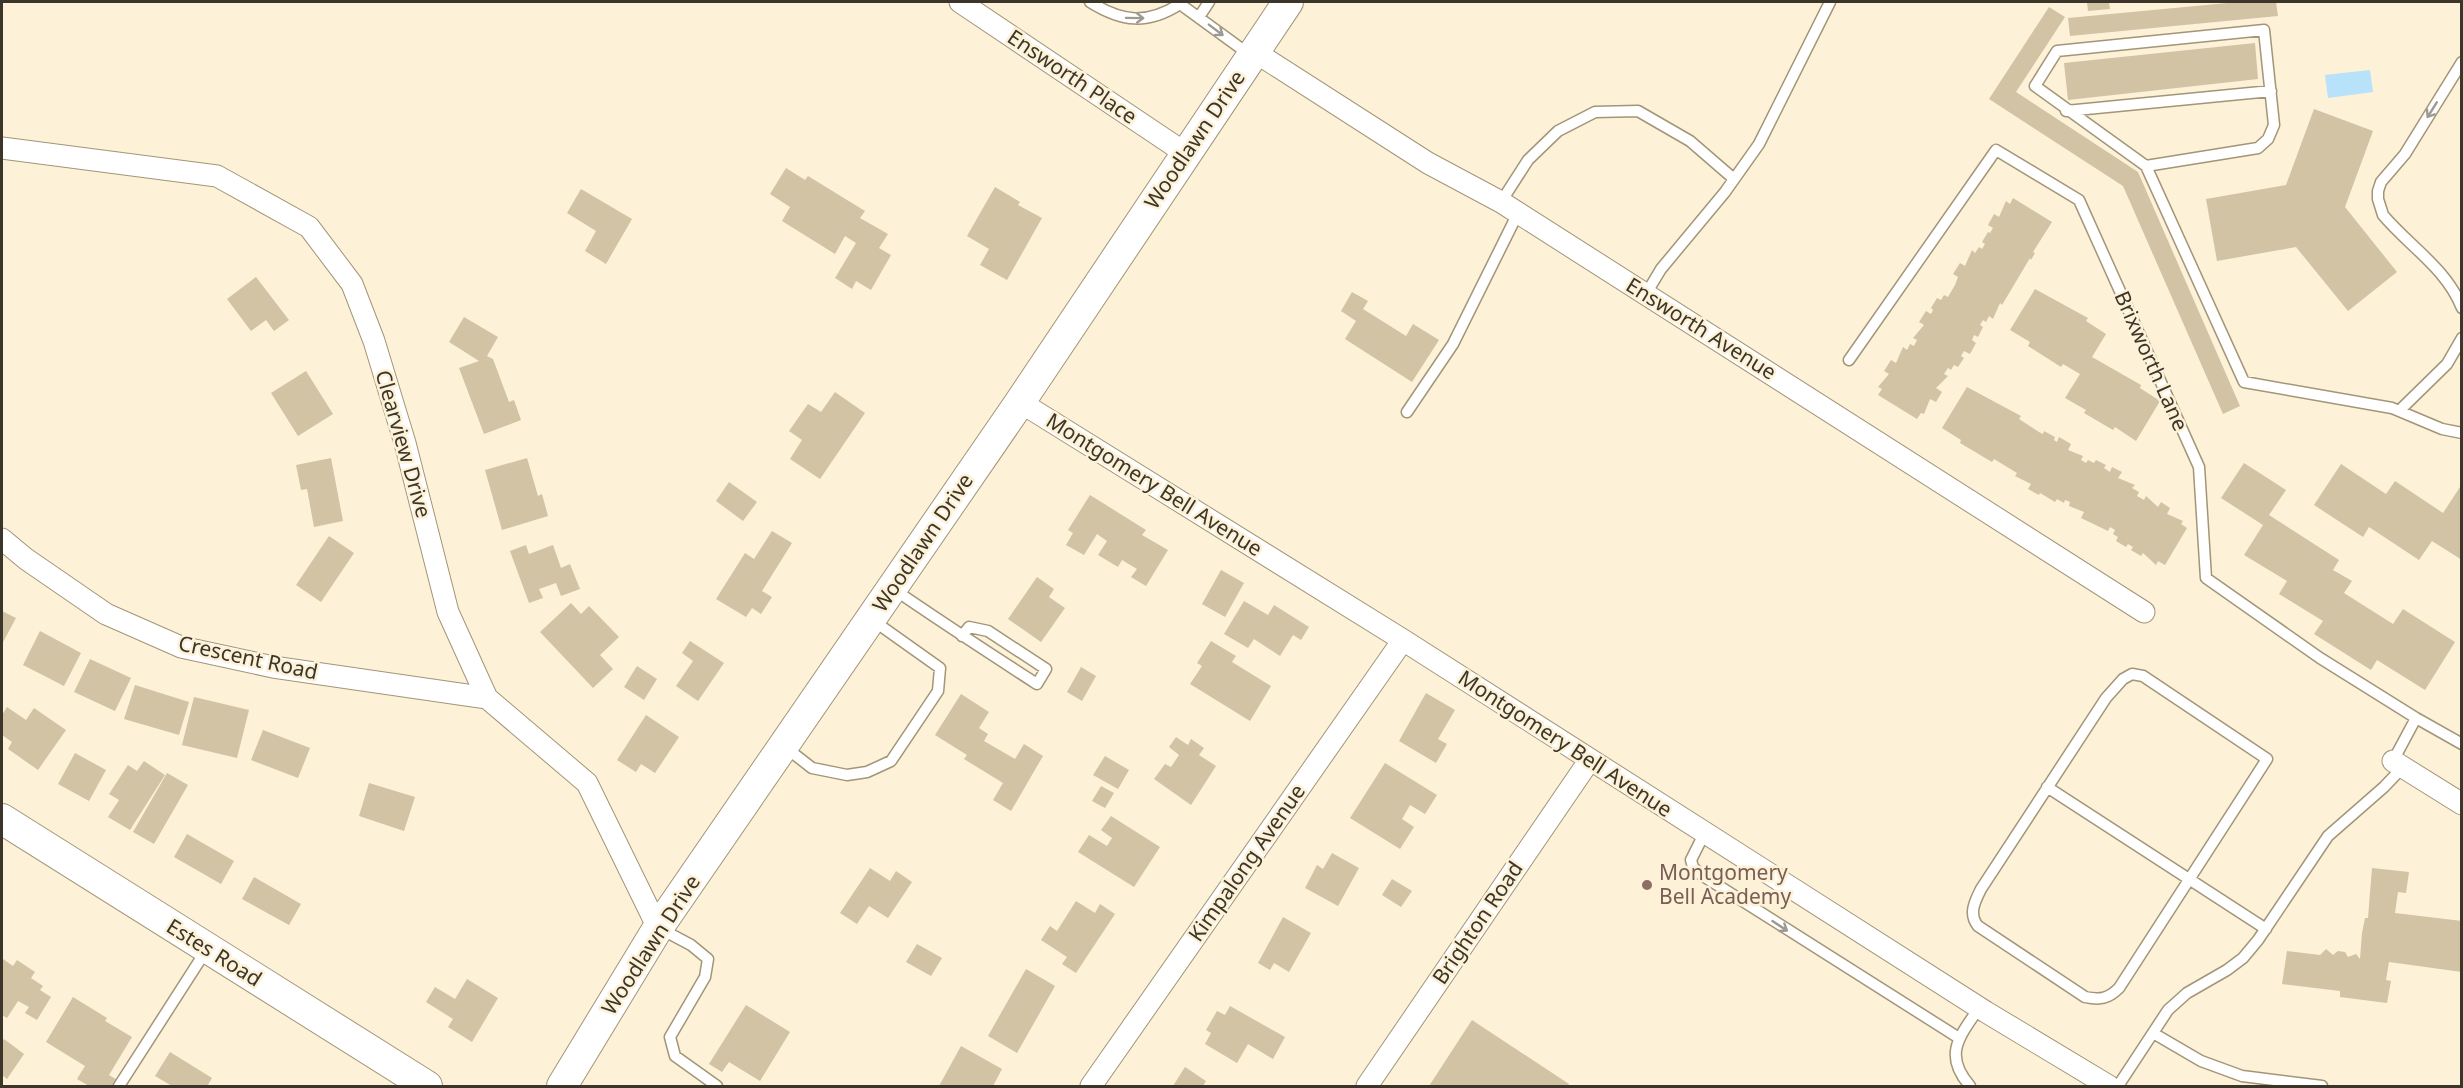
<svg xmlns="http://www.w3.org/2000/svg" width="2463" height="1088" font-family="'Noto Sans',sans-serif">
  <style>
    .water { fill: #b7e2f9 }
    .building { fill: #d1c3a3 }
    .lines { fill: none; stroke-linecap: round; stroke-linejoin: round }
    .lane-casing { stroke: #a39577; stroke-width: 13 }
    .street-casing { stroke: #a39577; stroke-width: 23 }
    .secondary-casing { stroke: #a39577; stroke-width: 32 }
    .lane { stroke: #fff; stroke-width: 10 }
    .street { stroke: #fff; stroke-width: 21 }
    .secondary { stroke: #fff; stroke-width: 30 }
    .oneway { stroke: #9d9a94 }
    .education-dot { fill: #8d6e63; stroke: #fdf1d7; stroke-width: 2 }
    .labels { text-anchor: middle; stroke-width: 5; stroke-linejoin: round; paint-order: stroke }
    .street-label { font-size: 21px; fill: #3b3629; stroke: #fdf1d7 }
    .education-label { font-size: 21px; fill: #785e54; stroke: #fdf1d7; text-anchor: start }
  </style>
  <rect width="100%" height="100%" fill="#fdf1d7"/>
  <path class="water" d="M2370,70L2373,92L2328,98L2325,75Z"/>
  <path class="building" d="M2087,2H2109L2110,9L2088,11Z
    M2238,2H2276L2278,16L2070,36L2068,18Z
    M2049,7L2065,17L2016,92L2138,172L2240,406L2223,414L2123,186L1989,99Z
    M2255,43L2258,79L2068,100L2064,63Z
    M2314,109L2373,131L2345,207L2397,272L2348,311L2296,247L2217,261L2206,199L2286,185Z
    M786,168L805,180L808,176L865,211L860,218L888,234L879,248L891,255L871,290L856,281L852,289L835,278L856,243L845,236L835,254L782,221L790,207L770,194Z
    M995,187L1020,202L1018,205L1042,218L1007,280L980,265L989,249L967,236Z
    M581,189L632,219L606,264L585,251L596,231L567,213Z
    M2013,198L2052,222L2033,252L2035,253L2031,260L2030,258L2002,305L2000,303L1993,319L1989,316L1986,322L1983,320L1980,325L1983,327L1978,337L1974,335L1972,340L1976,343L1970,354L1964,351L1961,356L1964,358L1958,367L1954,365L1951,370L1948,368L1944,374L1948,376L1936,388L1942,392L1936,402L1930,399L1924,414L1921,413L1917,419L1878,395L1882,389L1878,387L1889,374L1884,371L1891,360L1896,363L1903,347L1907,350L1910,344L1914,346L1917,340L1913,338L1924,325L1919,322L1926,311L1931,314L1933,310L1931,308L1937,298L1941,300L1944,295L1948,297L1955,285L1958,277L1953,274L1960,263L1965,266L1972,250L1975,253L1979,247L1982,249L1985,244L1982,242L1988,232L1990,233L1993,228L1988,225L1994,214L1999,217L2006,201L2010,204Z
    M256,277L289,320L274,331L266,320L251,331L227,299Z
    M2035,289L2088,318L2086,321L2106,334L2092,357L2141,385L2140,388L2160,401L2136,441L2115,427L2113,430L2084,413L2086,410L2065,398L2080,374L2063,364L2061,367L2028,346L2030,342L2010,330Z
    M1352,292L1368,301L1363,309L1406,336L1413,324L1439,340L1412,382L1345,339L1356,321L1341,311Z
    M464,317L498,337L487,356L493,359L509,402L514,400L521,420L484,434L459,368L479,361L449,342Z
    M306,371L333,414L298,436L271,393Z
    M1967,387L2021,416L2019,419L2039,432L2043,434L2044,431L2055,437L2054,440L2057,442L2059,437L2071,444L2068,450L2083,456L2081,460L2086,463L2088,460L2094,463L2096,460L2106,465L2104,468L2110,472L2112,467L2122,472L2118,478L2135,485L2132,488L2139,492L2137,496L2144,500L2146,496L2158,507L2161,502L2170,508L2167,514L2183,521L2181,524L2187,528L2165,565L2158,561L2156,565L2143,553L2141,556L2131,550L2133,547L2128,544L2126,547L2116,541L2118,537L2113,534L2115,530L2110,527L2108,531L2081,518L2084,512L2069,506L2070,502L2065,500L2064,503L2057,499L2055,502L2040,493L2039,495L2028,489L2031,484L2015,476L2017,473L1994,459L1992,462L1960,443L1961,440L1942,428Z
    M835,392L865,413L820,479L790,459L802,440L789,431L808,404L821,412Z
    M331,458L343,521L314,527L307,489L301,490L296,465Z
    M527,458L538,496L542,494L548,516L502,530L485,470Z
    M2244,463L2286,490L2269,515L2339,560L2333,570L2352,581L2344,593L2393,624L2403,609L2455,642L2425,690L2377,660L2371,670L2314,634L2323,621L2279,594L2287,581L2244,555L2263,525L2221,498Z
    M2341,464L2386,494L2395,481L2443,513L2460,487L2462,489V560L2432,541L2419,560L2369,527L2363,537L2314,505Z
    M729,482L757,502L743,521L716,501Z
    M1090,495L1146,530L1142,535L1168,550L1146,586L1131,577L1137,569L1122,560L1118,567L1098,555L1107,541L1097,534L1084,555L1066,545L1073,533L1068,530Z
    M772,531L792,543L762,591L772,597L761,614L752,608L746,617L716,599L745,553L754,559Z
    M329,536L354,553L321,602L296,585Z
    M526,545L529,554L553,545L561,568L570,564L580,589L561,596L556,583L539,589L543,598L529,603L510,551Z
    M1221,570L1244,583L1225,617L1202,604Z
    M1037,577L1054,589L1049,597L1065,608L1041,642L1008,619Z
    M1244,601L1268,615L1274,605L1309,627L1301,640L1293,635L1280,656L1254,639L1248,648L1224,634Z
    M571,603L581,614L589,606L619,637L600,655L613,669L593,688L540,632Z
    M2,611L16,618L2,644Z
    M40,631L81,653L64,686L23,665Z
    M690,641L724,663L698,701L676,686L693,661L682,653Z
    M1211,641L1236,656L1232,662L1271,686L1250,721L1190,684L1202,666L1197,663Z
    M90,659L131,678L115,711L74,692Z
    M637,666L657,679L644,700L624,687Z
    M1081,667L1096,676L1082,701L1067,692Z
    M135,685L189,702L179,735L124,719Z
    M1426,693L1455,710L1438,739L1447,744L1436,763L1399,741Z
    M961,694L989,712L979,728L988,734L984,741L1015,759L1024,744L1043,756L1011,811L993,800L1003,783L964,759L967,755L935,735Z
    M194,697L249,710L237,758L182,745Z
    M7,707L26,720L34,708L66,730L38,770L8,749L12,742L2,735V715Z
    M646,715L679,737L655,773L641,764L636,772L617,760Z
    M263,730L310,748L298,778L251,760Z
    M1176,737L1188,745L1191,739L1204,748L1199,755L1216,766L1191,805L1154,779L1165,764L1171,767L1179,755L1169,747Z
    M75,753L106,770L89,801L58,784Z
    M1105,756L1129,770L1118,789L1093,775Z
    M144,761L165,775L130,830L108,817L119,800L109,794L128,765L137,771Z
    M1385,763L1437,795L1425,814L1410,805L1402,819L1414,827L1400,849L1350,818Z
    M167,773L188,785L154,844L133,832Z
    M369,783L415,797L404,831L359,816Z
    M1101,786L1114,793L1105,808L1092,801Z
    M1111,816L1160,847L1134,887L1078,852L1089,835L1107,846L1112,838L1101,830Z
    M187,834L234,861L221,884L174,857Z
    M1332,853L1359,868L1338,906L1305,888L1317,865L1323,869Z
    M870,868L890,881L896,871L912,882L888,918L869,906L857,924L840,913Z
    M2372,868L2409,872L2406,893L2398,892L2395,913L2462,921V972L2389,962L2386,980L2391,981L2387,1003L2340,997V991L2282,984L2287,951L2320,955L2326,949L2333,955L2338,951L2345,952L2348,957L2356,954L2360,959L2362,933L2365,918H2368Z
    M254,877L301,904L289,925L242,899Z
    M1392,879L1412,891L1401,907L1382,895Z
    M1076,901L1095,913L1100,904L1115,914L1076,973L1062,964L1067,957L1041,940L1050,926L1057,931Z
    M1283,917L1311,933L1289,972L1274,963L1270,970L1258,963Z
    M917,944L942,958L931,976L906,962Z
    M3,959L13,966L17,960L35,972L31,978L43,986L40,990L51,997L37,1020L25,1013L29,1007L18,1001L7,1018L2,1015Z
    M1026,969L1055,986L1017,1053L988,1036Z
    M467,979L498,998L472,1042L448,1027L453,1019L426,1002L435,987L455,999Z
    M73,997L107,1018L105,1021L132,1037L109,1075L119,1081L115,1086H89L77,1079L85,1066L46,1042Z
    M746,1005L790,1032L760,1081L729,1062L722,1072L709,1064Z
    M1230,1006L1285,1037L1273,1059L1248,1044L1237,1063L1205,1044L1211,1033L1206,1030L1217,1011L1225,1015Z
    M1472,1020L1569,1084L1568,1086H1429Z
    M4,1039L24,1054L7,1079L2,1075V1042Z
    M961,1046L1002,1069L993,1086H939Z
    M170,1052L212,1078L208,1085L210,1086H172L155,1076Z
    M1185,1067L1206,1081L1203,1086H1173Z"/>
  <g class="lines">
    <g class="lane-casing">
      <path id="lane" d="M1090,2C1122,22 1147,25 1180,4
        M1180,4L1250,55
        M1199,17L1209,2
        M2462,62L2405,154L2381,182L2378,191V199L2383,215C2410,247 2446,268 2462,308
        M2066,111L2271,91
        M2146,166L2258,148L2268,139L2274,125L2264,30L2057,51L2035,86L2146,166L2244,382L2392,408L2442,429L2462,433
        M1501,202L1528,160L1558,131L1595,112L1638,111L1690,141L1734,179
        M1646,294L1661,269L1725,192L1759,144L1830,2
        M1849,360L1996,150L2079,200L2199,467L2206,578L2320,658L2416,718L2393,761
        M2400,410L2447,364L2462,338
        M1407,412L1453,344L1518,213
        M892,588C940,621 989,653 1037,684L1046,669L988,631L969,627L962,636
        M2132,674L2143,676L2267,759L2119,988C2108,999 2100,1000 2085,997L1978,926C1968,914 1975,901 1981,889L2106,698L2123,679Z
        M2416,718L2462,744
        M785,747L812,768L847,775L867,772L891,761L938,691L940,668L871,619
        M2047,787L2266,929
        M1704,834L1691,860L1693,867L1700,874L1959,1038
        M659,928L691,945L708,959L705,977L670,1037L675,1056L717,1086
        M2153,1033L2201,1061L2242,1076L2322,1086
        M119,1086L207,949
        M1970,1086C1943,1055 1959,1037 1979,1008
        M2118,1086L2168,1010L2187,993L2227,970L2243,958L2258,940L2328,836L2384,787L2403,767"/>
    </g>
    <g class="street-casing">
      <path id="street" d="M960,2L1185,153
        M1255,52L1428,163L1501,202L2144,612
        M2,148L217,176L309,227L352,284L374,341L405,443L448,612L487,698L587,783L658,928
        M1020,402L1403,640L1986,1012L2109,1086
        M2,539L26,559L106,614L181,647L273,667L487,698
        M2393,761L2462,804
        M1091,1086L1403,640
        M1367,1086L1589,761"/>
    </g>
    <g class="secondary-casing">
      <path id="secondary" d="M2,819L427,1086
        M562,1086L658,928L1020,402L1288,2"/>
    </g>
    <use href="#lane" class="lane"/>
    <use href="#street" class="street"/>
    <use href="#secondary" class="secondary"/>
  </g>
  <defs><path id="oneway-shaft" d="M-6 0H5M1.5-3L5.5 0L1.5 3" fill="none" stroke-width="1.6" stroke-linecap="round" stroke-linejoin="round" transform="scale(1.5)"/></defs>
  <g class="oneway">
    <use href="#oneway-shaft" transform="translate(1135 18) rotate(1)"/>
    <use href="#oneway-shaft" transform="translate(1216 30) rotate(37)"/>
    <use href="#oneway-shaft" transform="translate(2432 110) rotate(122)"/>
    <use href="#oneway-shaft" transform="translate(1780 926) rotate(33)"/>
  </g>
  <circle class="education-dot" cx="1647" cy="885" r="6"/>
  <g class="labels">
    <g class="street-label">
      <text transform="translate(1072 77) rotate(34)" y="7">Ensworth Place</text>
      <text transform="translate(1195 140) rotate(-56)" y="7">Woodlawn Drive</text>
      <text transform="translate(1701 329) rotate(32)" y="7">Ensworth Avenue</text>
      <text transform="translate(2151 361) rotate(66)" y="7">Brixworth Lane</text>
      <text transform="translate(403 444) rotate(74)" y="7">Clearview Drive</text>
      <text transform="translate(1154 485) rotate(32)" y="7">Montgomery Bell Avenue</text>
      <text transform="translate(923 543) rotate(-56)" y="7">Woodlawn Drive</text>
      <text transform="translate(248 658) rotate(12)" y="7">Crescent Road</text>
      <text transform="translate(1565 744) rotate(33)" y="7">Montgomery Bell Avenue</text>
      <text transform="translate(1247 863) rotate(-55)" y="7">Kimpalong Avenue</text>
      <text transform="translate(1478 923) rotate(-56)" y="7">Brighton Road</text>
      <text transform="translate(651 945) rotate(-57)" y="7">Woodlawn Drive</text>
      <text transform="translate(214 953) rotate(32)" y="7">Estes Road</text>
    </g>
    <g class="education-label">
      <text x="1659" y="880">Montgomery<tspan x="1659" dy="24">Bell Academy</tspan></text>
    </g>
  </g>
  <rect width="2463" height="1088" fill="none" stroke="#3b3629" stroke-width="6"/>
</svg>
